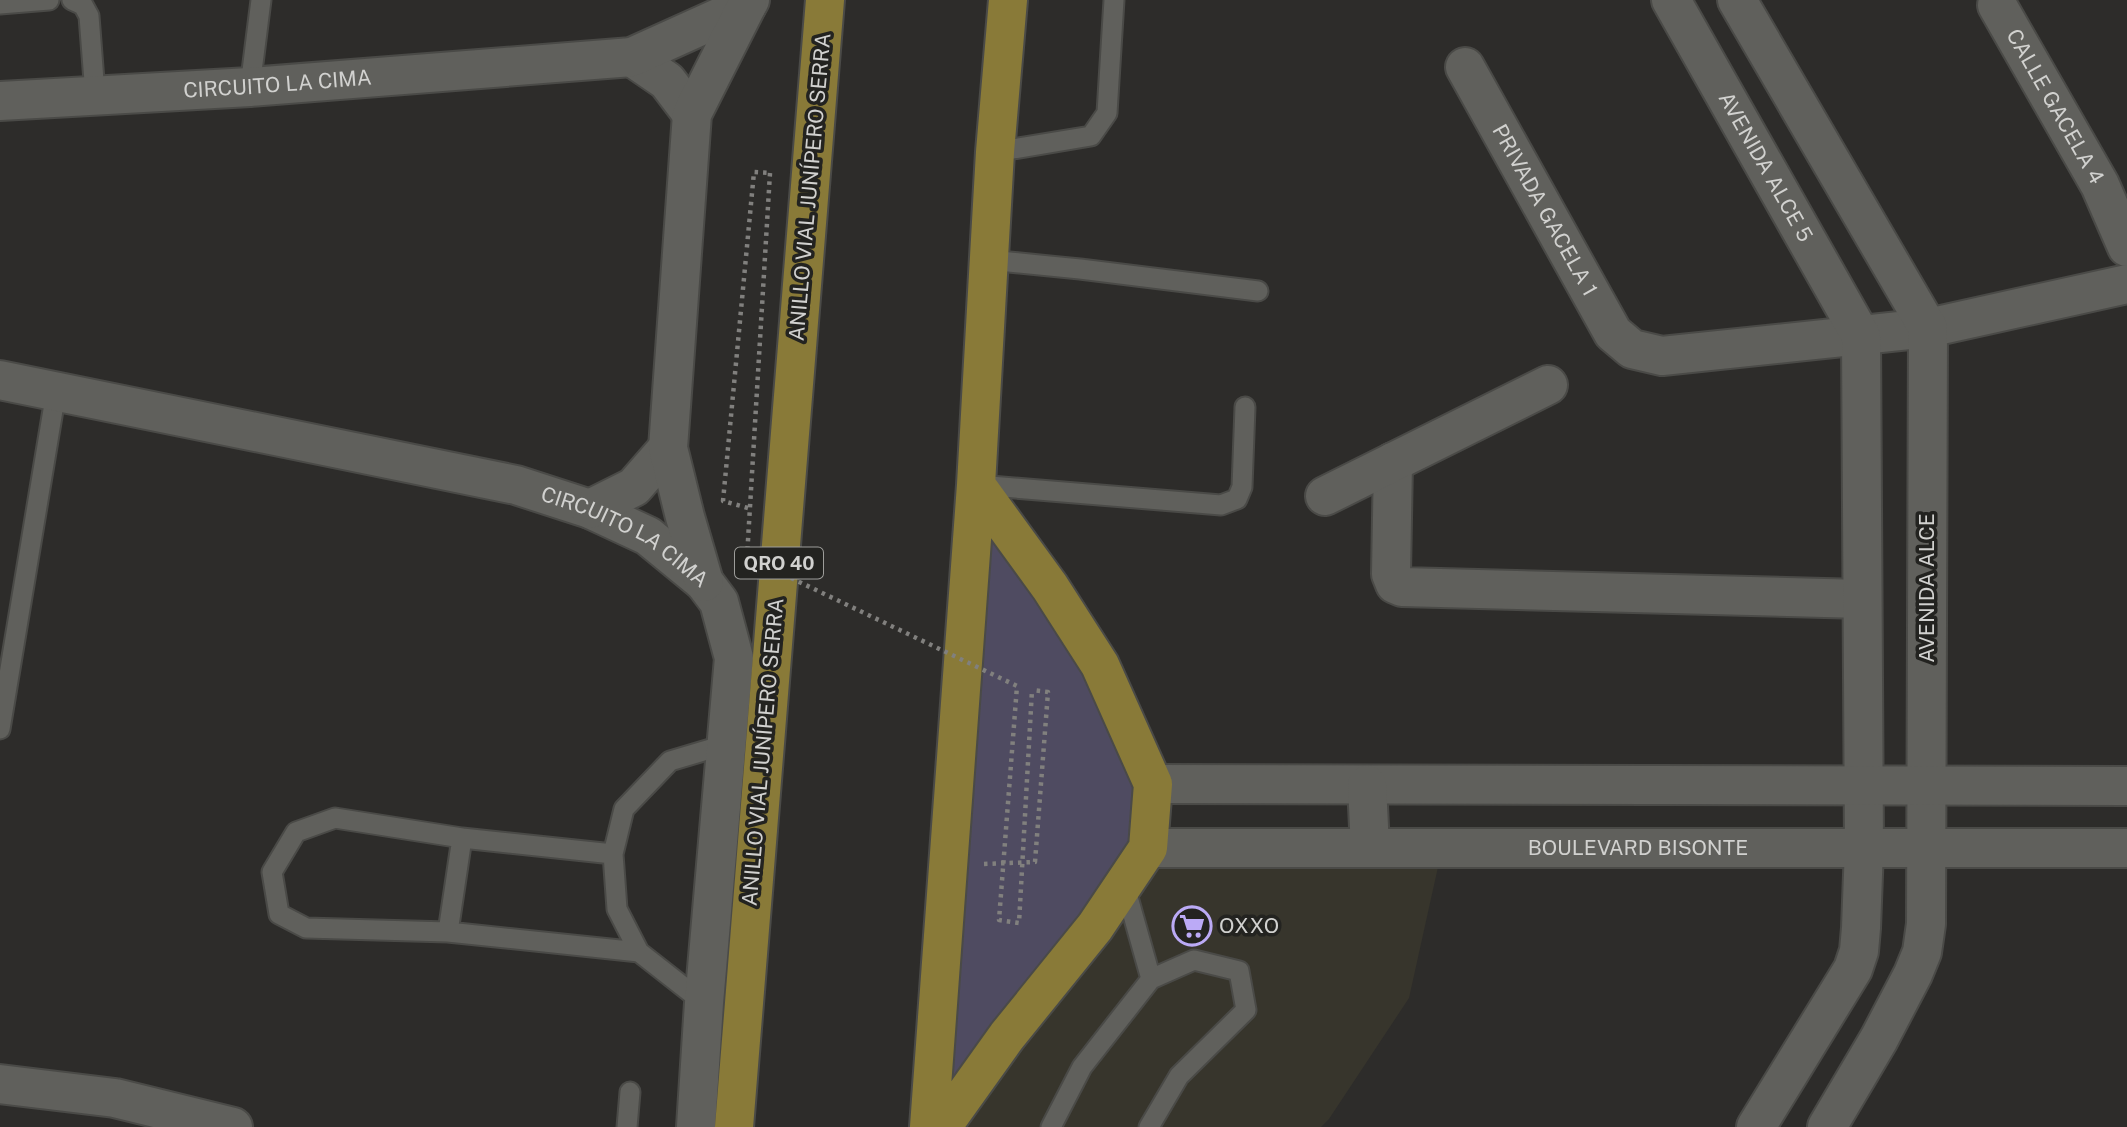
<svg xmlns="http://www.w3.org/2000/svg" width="2127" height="1127" font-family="'Public Sans',sans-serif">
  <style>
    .built { fill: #37352c }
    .green { fill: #4f4b61 }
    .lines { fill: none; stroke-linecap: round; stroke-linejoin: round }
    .service-casing { stroke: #4a4a47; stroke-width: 23 }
    .minor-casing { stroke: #4a4a47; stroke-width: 42 }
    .tertiary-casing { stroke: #4a4a47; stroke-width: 42 }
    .trunk-casing { stroke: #4a4a47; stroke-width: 42 }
    .path { stroke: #81807e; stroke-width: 4.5; stroke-dasharray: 3.5 5; stroke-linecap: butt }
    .service { stroke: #60605c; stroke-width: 19 }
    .minor { stroke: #60605c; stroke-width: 38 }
    .tertiary { stroke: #60605c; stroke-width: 38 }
    .trunk { stroke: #897a38; stroke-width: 38 }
    .path-bridge { stroke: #81807e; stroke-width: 4.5; stroke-dasharray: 3.5 5; stroke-linecap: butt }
    .labels { text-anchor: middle; stroke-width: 7; stroke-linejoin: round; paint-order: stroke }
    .shield { fill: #232320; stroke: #9d9d9a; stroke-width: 2 }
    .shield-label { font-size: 19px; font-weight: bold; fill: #d1d1cf }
    .street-label { font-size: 21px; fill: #d1d1cf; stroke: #232320 }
    .poi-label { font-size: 21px; fill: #d1d1cf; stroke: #232320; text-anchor: start }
  </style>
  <rect width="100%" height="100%" fill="#2d2c2a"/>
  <path class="built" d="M1148,848L1442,849L1409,998L1329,1119L1321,1127H942Z"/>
  <path class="green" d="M976,485L1153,784L1148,848L942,1127Z"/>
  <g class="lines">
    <g class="service-casing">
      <path id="service" d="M72,0L83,5L89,16L95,94
        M0,4L49,0
        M250,87L261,0
        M995,152L1091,136L1107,113L1114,0
        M989,260L1080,269L1258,291
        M978,485L1221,505L1237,499L1242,487L1245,407
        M0,729L56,392
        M613,854L462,838L448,932L639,952
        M1124,883L1151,979
        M448,932L306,928L279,914L272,872L296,832L335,818L462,838
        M704,1003L639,952L617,909L613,854L624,809L670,761L727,744
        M627,1127L630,1092
        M1051,1127L1082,1067L1151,979L1194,960L1239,971L1246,1010L1179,1076L1149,1127"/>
    </g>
    <g class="minor-casing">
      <g id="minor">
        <path id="s1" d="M1997,5L2100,185L2127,247"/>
        <path d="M632,57L667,81L692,114"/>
        <path id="s2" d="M1465,67L1613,333L1632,349L1662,356L1928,328L2127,284"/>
        <path id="s3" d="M0,101L250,87L632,57L747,5L750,0"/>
        <path id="s4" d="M0,380L516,485L590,509L648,536L704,582L719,602L734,658L704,1003L696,1127"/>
        <path d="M1393,462L1391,574L1395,584L1402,587L1862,599"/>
        <path d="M1325,496L1548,385"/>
        <path d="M590,509L634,487L668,448"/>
        <path d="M704,582L685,517L668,448L692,114L747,5"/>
        <path d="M0,1084L115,1098L233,1127"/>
      </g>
    </g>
    <g class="tertiary-casing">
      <g id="tertiary">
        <path id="s5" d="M1671,0L1861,336L1864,848L1861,928L1859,951L1853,969L1756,1127"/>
        <path d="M1737,0L1928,328L1926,924L1922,952L1913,974L1879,1039L1827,1127"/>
        <path d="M1153,784L2127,786"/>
        <path d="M1367,785L1370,848"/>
        <path id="s6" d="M1148,848H2127"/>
      </g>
    </g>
    <g class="trunk-casing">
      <path id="trunk" d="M734,1127L825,0
        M929,1127L976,485L995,152L1008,0
        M942,1127L1007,1036L1095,927L1148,848L1153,784L1100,665L1050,587L976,485"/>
    </g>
    <path class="path" d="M748,508L723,501L754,172L770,173
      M984,864L1035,862L1048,692L1032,690"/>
    <use href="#service" class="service"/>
    <use href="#minor" class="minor"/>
    <use href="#tertiary" class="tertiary"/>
    <use href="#trunk" class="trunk"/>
    <path class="path-bridge" d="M770,173L747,557L1017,686L999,920L1019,923L1032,690"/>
  </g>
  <defs>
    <g id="supermarket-ring" transform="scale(2.0125)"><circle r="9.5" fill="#232320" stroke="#bbaaf6" stroke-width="1.5"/><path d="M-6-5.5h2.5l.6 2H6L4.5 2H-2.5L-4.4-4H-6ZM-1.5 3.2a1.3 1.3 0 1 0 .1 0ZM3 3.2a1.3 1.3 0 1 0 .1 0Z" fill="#bbaaf6"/></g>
  </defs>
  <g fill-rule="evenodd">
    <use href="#supermarket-ring" x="1192" y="926"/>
  </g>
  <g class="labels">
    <rect class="shield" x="735" y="547.5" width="88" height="31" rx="5"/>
    <g class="shield-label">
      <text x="779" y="570">QRO 40</text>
    </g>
    <g class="street-label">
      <text dy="7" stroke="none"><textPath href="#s3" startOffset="278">CIRCUITO LA CIMA</textPath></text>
      <text dy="7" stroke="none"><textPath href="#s1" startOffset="117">CALLE GACELA 4</textPath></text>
      <text dy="7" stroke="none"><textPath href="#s5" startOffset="192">AVENIDA ALCE 5</textPath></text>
      <text transform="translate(810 187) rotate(-85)" y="7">ANILLO VIAL JUNÍPERO SERRA</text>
      <text dy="7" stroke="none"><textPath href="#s2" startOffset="164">PRIVADA GACELA 1</textPath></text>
      <text dy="7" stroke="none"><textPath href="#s4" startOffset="648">CIRCUITO LA CIMA</textPath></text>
      <text transform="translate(1927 588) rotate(-90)" y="7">AVENIDA ALCE</text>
      <text transform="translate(763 752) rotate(-85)" y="7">ANILLO VIAL JUNÍPERO SERRA</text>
      <text dy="7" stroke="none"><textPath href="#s6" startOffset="490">BOULEVARD BISONTE</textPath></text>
    </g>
    <g class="poi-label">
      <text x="1219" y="933">OXXO</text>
    </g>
  </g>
</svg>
